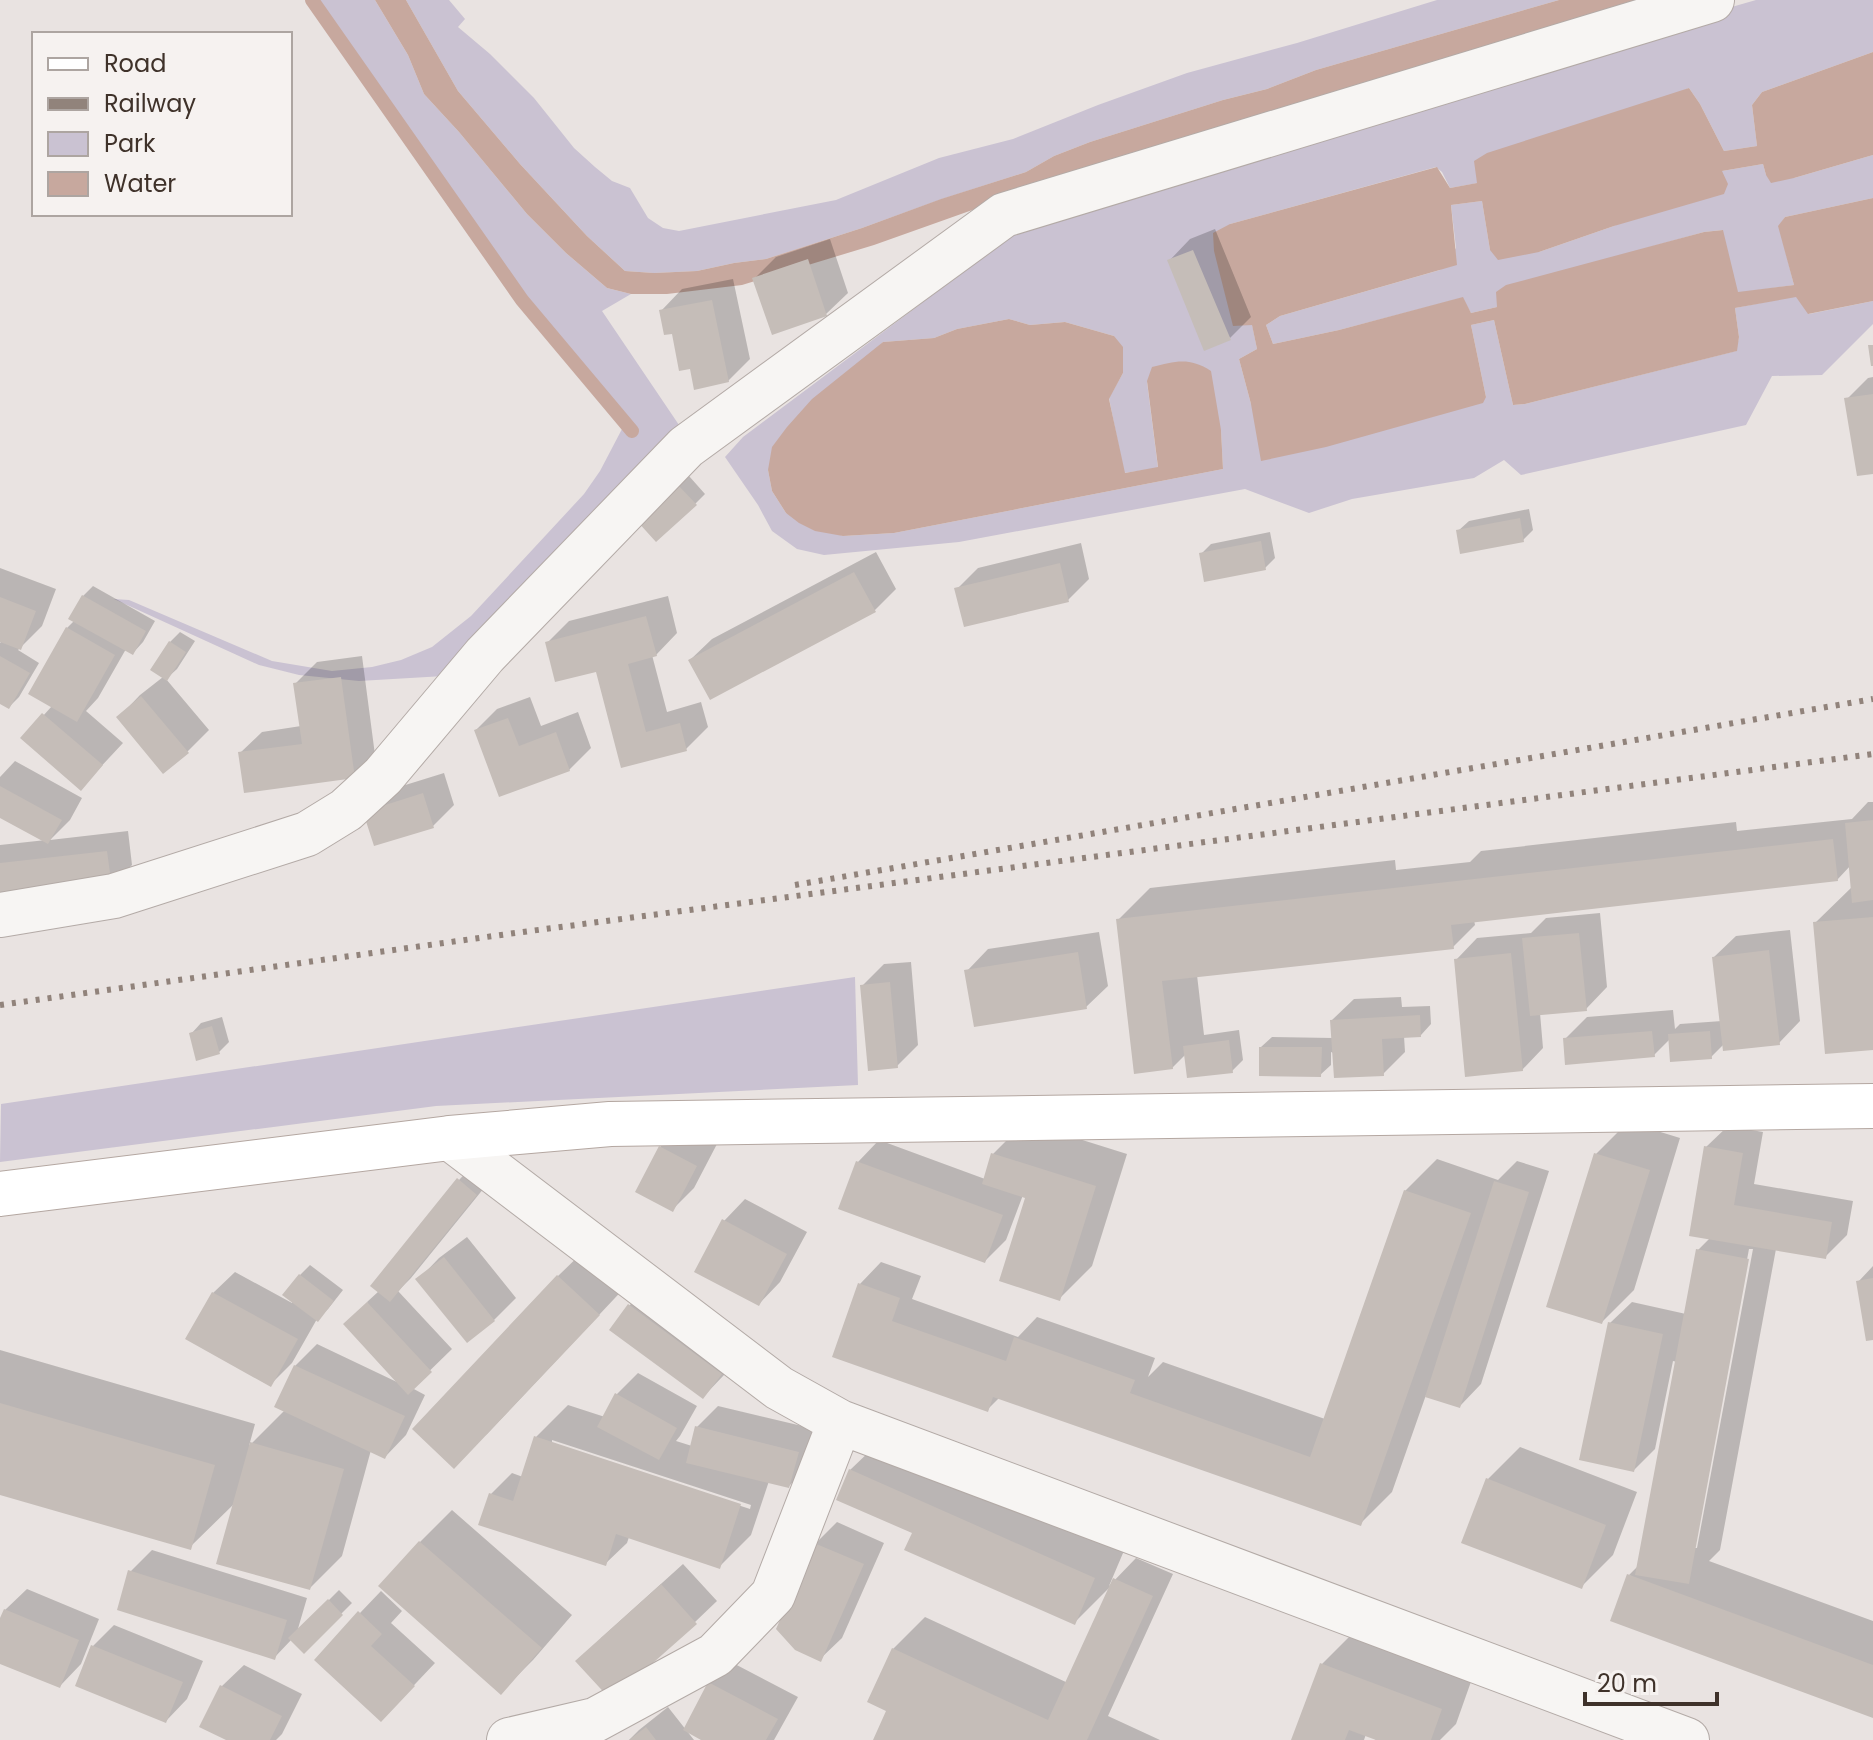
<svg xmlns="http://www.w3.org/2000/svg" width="1873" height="1740" font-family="Poppins,sans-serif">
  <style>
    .green { fill: #cac2d2; fill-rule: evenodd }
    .water { fill: #c7a89e }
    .shadow { fill: #0003; fill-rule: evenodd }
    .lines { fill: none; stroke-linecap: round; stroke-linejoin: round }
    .stream { stroke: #c7a89e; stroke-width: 14 }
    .building { fill: #c5bdb8 }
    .minor-casing { stroke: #b3aaa6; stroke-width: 46 }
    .major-casing { stroke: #b4a7a1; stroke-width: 46 }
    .minor { stroke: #f7f5f3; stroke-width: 44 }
    .major { stroke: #fff; stroke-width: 44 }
    .rail { stroke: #91837b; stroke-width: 6; stroke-dasharray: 4 8; stroke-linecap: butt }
  </style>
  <rect width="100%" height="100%" fill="#e9e3e1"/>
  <path class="green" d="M317,0H375L408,55L424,94L459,132L527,214L566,253L607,288L631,294L602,311L679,425L444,676L359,681L299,675L259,665L114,599L129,600L272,661L332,671L372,667L401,660L432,647L471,616L584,494L600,471L622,429L632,437L637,433L526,297Z
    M406,0H449L465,19L458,27L490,54L534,98L574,148L595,167L612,181L630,188L648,218L663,228L679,231L836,200L939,158L1013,139L1098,105L1187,73L1297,43L1437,0H1559L1316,70L1267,89L1223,100L1090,142L1054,156L1026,172L942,199L862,228L766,259L734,263L697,271L654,273L625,271L587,236L520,164L458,91Z
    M1756,0H1873V52L1762,92L1752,105L1757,146L1724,151L1700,104L1689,88L1478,183L1450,188L1442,172L1436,167L1230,224L1233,325L1252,324L1257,349L1239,359L1251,404L1486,397L1471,325L1494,320L1513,405L1525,404L1736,351L1739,337L1735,308L1796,296L1809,314L1873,301V324L1822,375L1772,376L1746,425L1521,475L1504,460L1474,478L1352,499L1309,513L1245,489L959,542L824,555L797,549L772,531L758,505L725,457L743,437L1010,237L1061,213L1690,19ZM1009,319L1030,325L1065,322L1114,336L1123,373L1109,398L1124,473L1158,468L1147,382L1221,430L1223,469L894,533L843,536L786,513L772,491L768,470L883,342L934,338L957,329Z
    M1873,155V198L1785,217L1779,226L1794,285L1737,293L1722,230L1704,232L1607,259L1497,307L1471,313L1462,298L1339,330L1273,344L1266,325L1280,316L1440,270L1456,248L1451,205L1482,201L1490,250L1539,252L1614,226L1722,171L1763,164L1766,175L1794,178Z
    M855,977L858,1085L436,1106L0,1162L1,1104Z"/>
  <path class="water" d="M375,0H406L458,91L520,164L587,236L625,271L654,273L697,271L734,263L766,259L862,228L941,199L1026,172L1054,156L1090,142L1223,100L1267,89L1316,70L1559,0H1641L1026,191L874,245L742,285L667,294H631L607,288L566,253L527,214L459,132L424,94L408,55Z
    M1873,52V155L1794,178L1771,183L1766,175L1763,164L1722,171L1728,184L1724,194L1614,226L1539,252L1498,260L1490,250L1482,201L1451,205L1457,265L1280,316L1266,325L1273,344L1339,330L1463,297L1471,313L1497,307L1496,292L1506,285L1704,232L1723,230L1738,292L1794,285L1778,226L1785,217L1873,198V301L1808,314L1796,297L1735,308L1739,337L1737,351L1525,404L1513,405L1494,320L1471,325L1486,397L1483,403L1326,447L1261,461L1251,404L1239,359L1257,349L1252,325L1233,326L1214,251L1213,233L1230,224L1437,167L1450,188L1477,183L1474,161L1487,153L1689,88L1700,104L1724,151L1757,146L1752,105L1762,92Z
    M1009,319L1030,325L1065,322L1114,336L1123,347V373L1109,399L1125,473L1158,467L1147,381L1152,367C1175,361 1190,357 1211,371L1221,430L1223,469L894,533L843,536L815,531L799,523L786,513L772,491L768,470L772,447L787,427L812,399L883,342L934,338L957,329Z"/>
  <path class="shadow" d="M1215,229L1251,317L1230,338L1169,261L1190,239Z
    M830,239L848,293L826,314L755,278L776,257Z
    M733,279L750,359L728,381L692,367L661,311L682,289Z
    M1873,377V472L1847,399L1868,378Z
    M689,476L705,494L695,504L639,521Z
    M1529,509L1533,530L1523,540L1458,531L1469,521Z
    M1270,532L1275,558L1265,568L1201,554L1211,544Z
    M1081,543L1089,579L1068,600L957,589L978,568Z
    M876,552L896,589L875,610L690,660L712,639Z
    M0,568L56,589L42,626L18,650L39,663L19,697L9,707L0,702V643L2,641L0,640Z
    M93,586L155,621L143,642L133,653L126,649L98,698L86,711L123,743L81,788L23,738L52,706L67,628L75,620L83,596Z
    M668,596L677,633L656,655H652L667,712L701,702L708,727L686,749L622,765L598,669L547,643L569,621Z
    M180,632L195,641L177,669L166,679L209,730L187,752L119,717L140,695L163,677L170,642Z
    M362,656L375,755L354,776L240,753L262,732L301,726L295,684L317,662Z
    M530,697L541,726L578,712L591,748L569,770L476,730L497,709Z
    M15,761L82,798L70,820L50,840L128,831L132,865L111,886L0,899V845L46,840L0,815V777Z
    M444,773L454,805L433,826L375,844L386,791Z
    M1868,802H1873V1048L1815,923L1853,886L1851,865L1837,880L1474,920L1475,925L1453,947L1197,975L1204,1035L1239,1030L1243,1060L1232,1071L1186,1054L1172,1068L1118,920L1150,888L1395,860L1396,870L1470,862L1481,851L1736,822L1737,831L1852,819Z
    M1600,913L1607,987L1586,1009L1540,1013L1543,1048L1522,1070L1456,960L1477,938L1531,933L1546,918Z
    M1790,930L1800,1021L1779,1043L1724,1044L1711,1057L1670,1039L1654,1055L1565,1039L1587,1017L1673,1010L1675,1029L1680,1024L1722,1021L1714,957L1736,936Z
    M1099,932L1108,986L1086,1007L967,971L988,949Z
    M911,962L918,1045L897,1066L862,986L884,964Z
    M1401,997L1402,1007L1430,1006L1431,1024L1421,1035L1404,1036L1405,1052L1383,1074L1331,1052V1065L1320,1075L1261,1047L1272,1037L1333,1038L1332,1020L1354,999Z
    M222,1017L229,1042L219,1052L191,1034L201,1023Z
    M1025,1122L1127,1154L1092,1266L1060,1298L1027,1197L1023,1195L1006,1240L985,1261L841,1208L858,1162L879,1140L985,1179L993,1154Z
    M1628,1122L1680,1138L1634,1290L1602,1322L1596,1154Z
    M682,1126L717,1144L694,1188L672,1210L660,1147Z
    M1728,1126L1763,1132L1754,1184L1853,1201L1847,1235L1825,1257L1776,1249L1720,1550L1709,1561L1873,1621V1716L1629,1575L1639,1565L1677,1362L1673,1361L1655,1449L1634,1470L1610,1323L1632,1302L1686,1314L1698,1250L1710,1238L1706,1147ZM1749,1249H1753L1697,1548H1693Z
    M480,1158L497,1172L411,1278L398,1291L452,1349L412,1388L425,1395L406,1435L385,1457L371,1450L342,1556L310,1588L235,1503L190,1547L0,1493V1350L255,1424L249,1446L285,1410L295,1366L317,1344L399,1383L367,1302L379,1291L373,1286L459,1180Z
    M1437,1159L1498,1180L1517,1161L1549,1171L1481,1384L1460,1406L1426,1395L1392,1492L1360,1524L1000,1397L987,1410L835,1356L860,1284L881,1262L921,1276L912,1299L1018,1337L1037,1317L1155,1358L1148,1377L1163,1362L1325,1419L1405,1191Z
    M745,1199L807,1232L780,1282L759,1304L724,1221Z
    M467,1237L516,1298L494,1320L467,1340L418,1280L439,1258Z
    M590,1245L630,1282L486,1435L558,1276Z
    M310,1265L343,1290L328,1309L317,1319L292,1363L271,1384L213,1293L235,1272L292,1303L300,1275Z
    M1873,1266V1338L1858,1282Z
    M650,1284L742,1351L724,1375L703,1397L629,1306Z
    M638,1373L697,1406L680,1436L676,1441L692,1446L697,1427L718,1406L819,1430L810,1465L789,1486L769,1481L751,1535L719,1567L629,1537L627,1543L605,1564L491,1494L512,1473L523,1477L536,1437L568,1405L605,1417L617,1394ZM552,1440L751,1505L750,1509L552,1444Z
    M1520,1447L1637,1492L1613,1555L1581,1587L1488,1479Z
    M872,1449L1126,1546L1109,1586L1136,1558L1173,1574L1108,1716L1160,1740H875L889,1710L893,1649L925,1617L1068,1683L1112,1585L1074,1623L914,1532L850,1470Z
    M452,1510L572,1615L533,1660L501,1692L381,1586L420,1542Z
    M837,1522L884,1543L842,1638L820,1659L815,1544Z
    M152,1550L307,1598L297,1632L339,1590L352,1603L304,1651L292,1639L274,1658L130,1572Z
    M683,1564L717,1601L695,1622L600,1639Z
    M27,1589L99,1619L81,1664L60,1686L0,1661V1624L5,1610Z
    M381,1591L402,1611L391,1623L435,1663L381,1720L360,1613Z
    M114,1625L203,1661L187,1699L166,1721L89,1650Z
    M1354,1632L1473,1676L1456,1724L1440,1740H1375L1377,1738L1366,1734L1364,1740H1293L1322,1664Z
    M731,1662L798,1697L774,1740H705L710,1683Z
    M244,1665L302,1694L282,1734L276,1740H230L202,1726L222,1686Z
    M668,1707L694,1740H629L639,1730Z"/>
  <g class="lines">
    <path class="stream" d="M312,0L522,300L632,431"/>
  </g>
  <path class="building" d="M1193,250L1231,340L1204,351L1167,260Z
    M808,259L827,316L772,335L752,278Z
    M712,300L729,382L694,390L690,369L679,371L672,334L664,335L659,310Z
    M1868,345H1873V366H1871Z
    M1873,394V474L1857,476L1844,398Z
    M677,484L697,505L656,542L637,521Z
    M1520,518L1524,542L1460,554L1456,530Z
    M1261,541L1266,570L1204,582L1199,553Z
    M1060,563L1069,602L964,627L954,588Z
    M854,572L876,612L710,700L688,660Z
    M82,595L146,631L133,655L68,619Z
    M0,597L36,611L21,650L0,642Z
    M646,616L657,656L628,664L646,732L680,723L687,751L621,768L596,672L555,682L545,642Z
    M66,627L115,655L77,722L28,694Z
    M169,641L186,652L167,681L150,670Z
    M0,656L30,673L9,709L0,704Z
    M341,677L355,778L244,793L238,752L302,744L293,683Z
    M141,696L189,753L163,774L116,717Z
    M42,713L103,765L81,791L20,738Z
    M508,718L519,746L556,732L570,771L499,797L474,730Z
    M0,786L62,820L48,844L0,818Z
    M423,793L434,828L374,846L363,812Z
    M1873,820V900L1852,903L1845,823Z
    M1833,839L1838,881L1451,925L1454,949L1162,981L1173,1069L1134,1074L1116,919Z
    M107,851L112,888L0,901V863Z
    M1873,917V1050L1825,1054L1813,922Z
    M1579,933L1587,1011L1530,1016L1522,938Z
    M1769,950L1780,1045L1723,1051L1712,957Z
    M1078,952L1087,1009L974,1027L964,970Z
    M1511,953L1523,1071L1465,1077L1454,959Z
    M890,982L898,1068L868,1071L860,985Z
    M1420,1015L1421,1037L1382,1039L1384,1076L1334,1078L1330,1020Z
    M212,1026L220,1054L196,1061L189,1033Z
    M1652,1031L1655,1057L1565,1065L1563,1038Z
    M1710,1031L1712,1059L1670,1062L1668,1034Z
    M1229,1040L1233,1073L1187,1078L1183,1046Z
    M1259,1047H1322L1321,1077L1259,1076Z
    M659,1146L697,1166L673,1212L635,1192Z
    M1704,1146L1743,1153L1734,1205L1832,1222L1826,1259L1689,1236Z
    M991,1153L1096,1186L1060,1301L999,1281L1025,1198L982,1184Z
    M1594,1153L1650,1170L1602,1324L1546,1307Z
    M856,1161L1003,1215L985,1263L838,1209Z
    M457,1178L477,1195L390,1302L370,1286Z
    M1494,1181L1529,1192L1460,1408L1425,1397Z
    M1404,1190L1471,1213L1361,1526L993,1397L988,1412L832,1357L858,1283L900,1298L892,1321L1006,1361L1014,1337L1135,1380L1130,1393L1310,1457Z
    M722,1219L787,1254L759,1306L694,1272Z
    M1696,1249L1749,1259L1689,1584L1635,1575Z
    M444,1257L495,1321L467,1343L415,1279Z
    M299,1274L334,1301L318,1322L282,1295Z
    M557,1275L600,1315L454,1469L412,1429Z
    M1873,1278V1340L1866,1341L1856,1281Z
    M212,1292L298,1339L271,1387L185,1339Z
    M367,1302L432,1372L408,1395L343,1324Z
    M628,1304L722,1374L703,1399L609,1330Z
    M1608,1322L1663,1334L1634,1472L1579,1460Z
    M294,1365L405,1416L385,1459L274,1407Z
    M615,1393L677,1428L659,1460L597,1427Z
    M0,1403L215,1465L191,1550L0,1495Z
    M695,1426L799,1452L789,1488L686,1463Z
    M534,1436L741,1504L720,1569L616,1534L606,1566L478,1525L489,1493L513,1501Z
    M250,1442L344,1469L310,1590L216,1564Z
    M849,1469L1095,1578L1075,1625L904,1550L912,1533L836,1500Z
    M1486,1478L1606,1525L1582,1589L1461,1543Z
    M419,1541L542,1648L501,1695L378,1586Z
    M814,1543L864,1564L821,1662L795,1650L776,1629Z
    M128,1570L287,1620L275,1660L117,1610Z
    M1627,1574L1873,1665V1718L1610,1621Z
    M1113,1578L1153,1596L1087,1740H873L886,1711L867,1702L892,1648L1048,1720Z
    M661,1584L697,1624L611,1700L575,1661Z
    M328,1599L343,1615L304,1654L288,1638Z
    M4,1609L79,1640L60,1688L0,1664V1618Z
    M358,1611L382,1634L371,1646L415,1686L381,1722L314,1660Z
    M91,1645L183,1682L166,1723L75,1686Z
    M1320,1663L1442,1709L1431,1740H1376L1349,1730L1345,1740H1291Z
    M708,1682L778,1719L766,1740H701L683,1730Z
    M220,1685L282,1716L270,1740H226L199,1727Z
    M646,1727L656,1740H629Z"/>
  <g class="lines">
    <g class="minor-casing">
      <path id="minor" d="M0,915L114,896L307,834L346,810L383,776L485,655L686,447L1004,215L1712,0
        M450,1138L779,1388L840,1422L1687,1740
        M509,1740L595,1720L715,1655L773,1595L840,1422"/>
    </g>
    <g class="major-casing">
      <path id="major" d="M0,1194L450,1138L610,1124L1873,1106"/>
    </g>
    <use href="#minor" class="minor"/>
    <use href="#major" class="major"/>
    <path class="rail" d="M795,885L1873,699
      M0,1005L515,933L1873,754"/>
  </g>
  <rect x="32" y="32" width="260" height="184" fill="#f6f2f0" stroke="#ada5a1" stroke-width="2"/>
  <rect x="48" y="58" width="40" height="12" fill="#ffffff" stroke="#ada5a1" stroke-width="2"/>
  <text x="104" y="72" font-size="24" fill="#3f322a">Road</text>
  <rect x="48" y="98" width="40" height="12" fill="#91837b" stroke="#ada5a1" stroke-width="2"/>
  <text x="104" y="112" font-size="24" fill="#3f322a">Railway</text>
  <rect x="48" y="132" width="40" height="24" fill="#cac2d2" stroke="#ada5a1" stroke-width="2"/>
  <text x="104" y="152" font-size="24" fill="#3f322a">Park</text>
  <rect x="48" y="172" width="40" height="24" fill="#c7a89e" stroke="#ada5a1" stroke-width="2"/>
  <text x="104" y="192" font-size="24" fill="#3f322a">Water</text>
  <path d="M1585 1692v12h132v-12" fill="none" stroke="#3f322a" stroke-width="4"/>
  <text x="1597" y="1692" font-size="24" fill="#3f322a" stroke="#f6f2f0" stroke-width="6" paint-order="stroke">20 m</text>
</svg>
